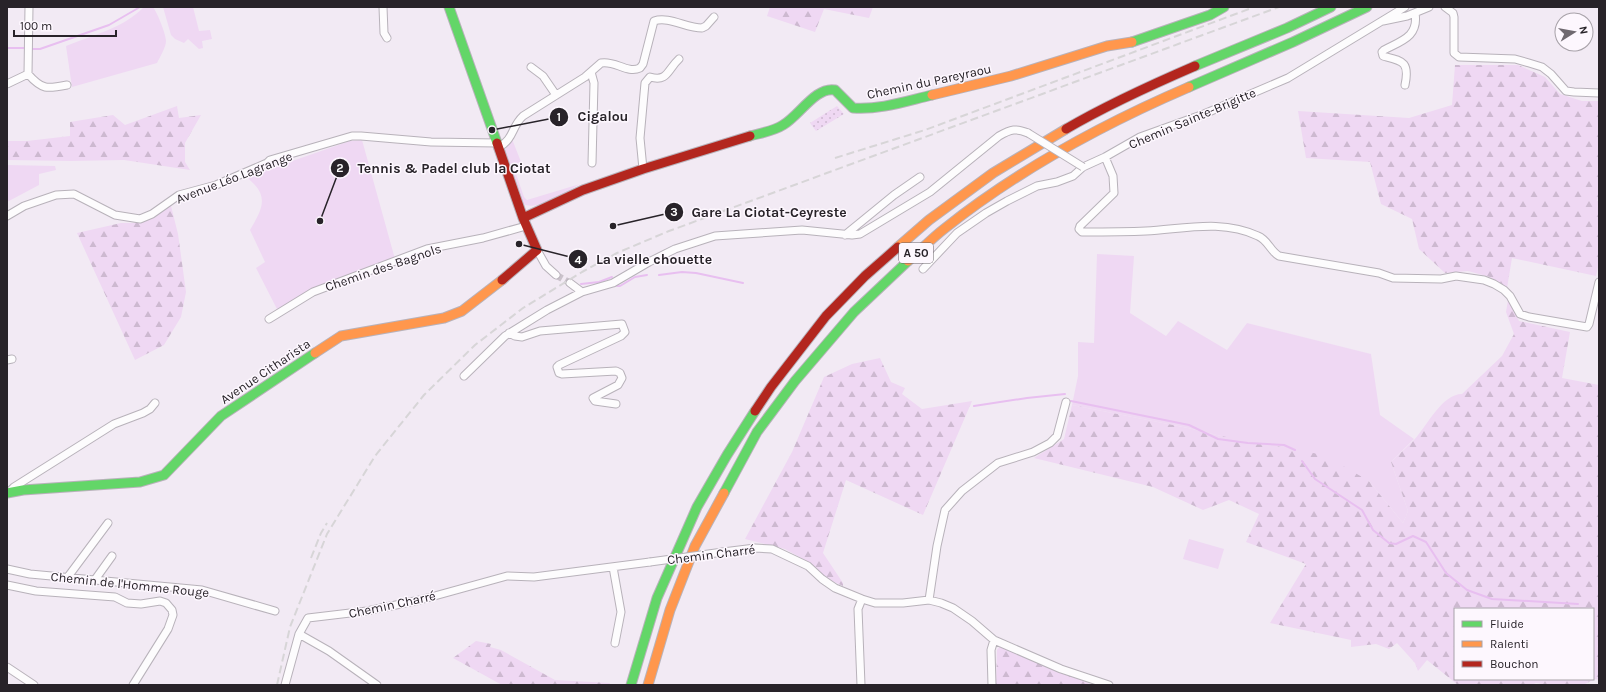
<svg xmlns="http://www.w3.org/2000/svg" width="1606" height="692" font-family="Karla,sans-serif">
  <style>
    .green { fill: #efd8f3 }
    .forest { fill: url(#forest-firs); fill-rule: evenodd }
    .park { fill: url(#park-dots) }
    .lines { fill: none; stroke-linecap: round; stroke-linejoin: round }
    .stream { stroke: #e8bff0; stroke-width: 2 }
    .street-tunnel { stroke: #cac2cb; stroke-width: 7; stroke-dasharray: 7 3.5; stroke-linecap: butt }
    .street-casing { stroke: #b8b2ba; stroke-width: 9 }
    .fast-casing { stroke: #b8b2ba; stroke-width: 11 }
    .slow-casing { stroke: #b8b2ba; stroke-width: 11 }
    .jam-casing { stroke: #b8b2ba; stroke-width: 11 }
    .street { stroke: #fdfcfd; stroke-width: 7 }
    .fast { stroke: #63d668; stroke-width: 9 }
    .slow { stroke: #ff974d; stroke-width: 9 }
    .jam { stroke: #b3261e; stroke-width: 9 }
    .rail { stroke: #d7d5d7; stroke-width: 2; stroke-dasharray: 8 4; stroke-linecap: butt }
    .street-bridge-casing { stroke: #b8b2ba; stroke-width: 9; stroke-linecap: butt }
    .street-bridge { stroke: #fdfcfd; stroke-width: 7 }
    .labels { text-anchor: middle; stroke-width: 3; stroke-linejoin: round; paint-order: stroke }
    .shield { fill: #fdf7fe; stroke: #686369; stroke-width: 1 }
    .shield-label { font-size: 12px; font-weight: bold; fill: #282329 }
    .street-label { font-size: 13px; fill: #282329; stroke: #fdf7fe }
    .leader { fill: none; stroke: #282329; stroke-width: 1.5 }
    .callout-dot { fill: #282329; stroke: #fdf7fe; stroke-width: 1.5 }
    .mark-label { font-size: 12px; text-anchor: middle; font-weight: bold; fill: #fff }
    .callout-label { font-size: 14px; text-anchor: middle; font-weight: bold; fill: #282329; stroke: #fdf7fe; stroke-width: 3; stroke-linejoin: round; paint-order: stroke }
  </style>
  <defs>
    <pattern id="forest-firs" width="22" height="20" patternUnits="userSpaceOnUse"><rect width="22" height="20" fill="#efd8f3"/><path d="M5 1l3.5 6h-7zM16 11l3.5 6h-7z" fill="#cdb9d0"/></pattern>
    <pattern id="park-dots" width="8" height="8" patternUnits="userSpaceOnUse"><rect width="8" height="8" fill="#efd8f3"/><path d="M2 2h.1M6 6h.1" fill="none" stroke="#cdb9d0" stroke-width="1.8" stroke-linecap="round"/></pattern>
  </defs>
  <rect width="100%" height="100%" fill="#f2eaf4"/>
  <path class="green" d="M144,7H153C157,12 166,34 166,41C166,47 160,57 157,63L72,87L66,46C94,35 123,28 144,7Z
    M163,7H193L199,31L210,30L212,39L202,41L203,48L199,49L188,39L184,43L175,39L171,35Z
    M511,139H512L523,167L514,168L524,197L527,200L580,184C565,192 537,213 521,203L504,157L505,150Z
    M362,140L395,259L278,311L256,268L265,262L250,230C263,208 270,195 246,177L350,141Z
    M7,165L55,166L56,170L39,174V185L7,202Z
    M1097,254L1134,256L1130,313L1166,336L1178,321L1227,350L1247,323L1371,354L1380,415L1414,439L1391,462L1408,511L1403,523L1369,481L1221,436L1188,428L1072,405L1078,376V342L1094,343Z
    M1189,539L1224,549L1218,569L1183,559Z"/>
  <path class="forest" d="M770,7H873L869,18L824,9L815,32L767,16Z
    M1455,65H1518L1545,77L1560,94L1582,101H1599V194L1597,201H1599V263L1596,276L1512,258L1507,288L1490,277L1468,271L1445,273L1419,249L1412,219L1381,204L1370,162L1306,158L1298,111L1409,118L1452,105Z
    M177,106L179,118L201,115L185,143V162L190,170L124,160L71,161L7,160V141H27L70,136V122L113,115L125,125Z
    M171,206L178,234L186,292L181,317L164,345L135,360L77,233L121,223H141Z
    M1508,300L1519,321L1570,332L1562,378L1599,385V680L1595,679L1583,685H1548L1536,683L1532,685H1458L1427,660L1418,671L1415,663L1397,643L1389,649L1376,644L1351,647V640L1270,623L1306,564L1246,542L1259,514L1229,500L1203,510L1153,487L1034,458L1064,439L1072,405L1188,428L1221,436L1324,455L1369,481L1403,523L1408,511L1391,462C1399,454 1407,447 1414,440C1427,426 1442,394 1462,394L1502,356L1514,334L1506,312ZM1455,609H1593V679H1455Z
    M880,358L891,382L905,388L902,394L922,409L972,401L923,515L846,480L823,553L843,583V586L828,579L803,559L785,549L745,539L792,452L824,377L852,364Z
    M476,641L491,644L490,647L501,650L555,680L610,683L609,685H502L453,658Z
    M1001,645L1072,675L1092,685H996L997,650Z"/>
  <path class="park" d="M837,106L844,114L816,131L810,123Z"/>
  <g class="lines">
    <path class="stream" d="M7,48H24
      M33,49H40L109,25L140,7
      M659,275L682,272L696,273L743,283
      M581,284L599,282L612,277
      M617,286H620L635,277L647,275
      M1071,401L1189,425L1218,439L1248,443L1284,445L1295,450
      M974,406L1027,398L1065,394
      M1302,461L1315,479L1362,510L1373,530L1389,543L1396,544L1413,536L1426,542L1446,573L1467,590L1492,599L1578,604"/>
    <path class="street-tunnel" d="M556,275L570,283"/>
    <g class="street-casing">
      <path id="street" d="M29,7L28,74C42,90 47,89 67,85
        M383,7L384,33L387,38
        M1445,7L1453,13L1454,17V53L1459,57L1515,59L1529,63L1542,67L1551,74L1566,91L1574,92L1599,93
        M1383,21L1407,16L1429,7
        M531,67L543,76L556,95
        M591,72L594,83L592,163
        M7,84L28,74
        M1405,85C1410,61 1402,61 1383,56L1382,52L1384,50C1401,41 1419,37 1415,13
        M498,148C515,138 511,127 523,116L585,77L601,63C615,60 627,74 640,68L643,64L654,21C669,16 686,28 702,28L706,26L714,17
        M1105,157L1113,176L1114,193L1080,226L1079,229L1082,232C1104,232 1125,232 1146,231C1184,229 1222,219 1258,236C1268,240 1270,251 1279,256L1379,273L1393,278L1441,279L1456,276L1484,280L1494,284L1504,290L1510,296L1520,314L1529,317L1587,327L1589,324L1599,282
        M643,169L640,138L645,83L650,77C668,82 667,70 679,59
        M7,216L24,206L56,195L74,194L115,215L140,219L152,214L179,195L216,185L267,163L270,160L352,136H361L431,142L497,143
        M845,235L894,195L920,177
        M537,250L546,266L556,275
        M923,269L957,233L986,213L1007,201L1037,186L1057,182L1073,176L1083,167L1105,157L1140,137L1204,114L1288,78L1405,7
        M570,283L582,292L613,283L649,262L675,249L715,236L802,230L852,235L860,234L930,192L999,136C1011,129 1016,128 1028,133
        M269,319L313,292L427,249L483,238L526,226
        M509,333L515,336L522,337L540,331L622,324L625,332L621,336L559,365L557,367L559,373L562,374L616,371L620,373L622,378L618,385L593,398L595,401L616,404
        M7,360L12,359
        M464,376L505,336L547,310L582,292
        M9,492L14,487L114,424L143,413L150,409L155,403
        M723,552L755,548L772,549L808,566L822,579L835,588L862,599L875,603H903L929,600L941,603L953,608L972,621L994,640L1061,669L1109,685
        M613,567L621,612L615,643
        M7,569L30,574L202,590L275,611
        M67,578L108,523
        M94,581L112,556
        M7,585L36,591L115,597L127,603L141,604L160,601L166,603L172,610L173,615L168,629L133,685
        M929,600L937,546L945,510L962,491L998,463L1033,452L1050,443L1057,436L1066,402
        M299,634L329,651L377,685
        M7,667L34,685
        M285,685L299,634L308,618L367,611L420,600L507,576L534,577L650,562
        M861,685L858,609L862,599
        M992,685L991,650L994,640"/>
    </g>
    <g class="fast-casing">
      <path id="fast" d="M449,7L497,143
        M1132,42L1210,15L1224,7
        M1195,66L1287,28L1331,7
        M1189,87L1293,42L1367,7
        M750,136C761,133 774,131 783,125C799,116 816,86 835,90L853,108C880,110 906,101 932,95
        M7,493L23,490L140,482L164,475L221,416L315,353
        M724,493L757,432L795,381L854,312L908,261
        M631,685L657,598L697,507L727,455L755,411"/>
    </g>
    <g class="slow-casing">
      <path id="slow" d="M932,95L1011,76L1107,46L1132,42
        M898,247L929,220L993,173L1066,129
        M908,261C920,251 931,239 944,229C1018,170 1103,124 1189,87
        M315,353L341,336L444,318L462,311L502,280
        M648,685L670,610L695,546L724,493"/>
    </g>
    <g class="jam-casing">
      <path id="jam" d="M1066,129C1107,105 1151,85 1195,66
        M497,143L523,218L537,250L502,280
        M523,218L583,190L643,169L750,136
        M755,411L771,387L826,316L865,276L898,247"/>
    </g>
    <use href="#street" class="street"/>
    <use href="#fast" class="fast"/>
    <use href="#slow" class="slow"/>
    <use href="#jam" class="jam"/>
    <path class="rail" d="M835,158L925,130L1249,9
      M311,558L321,533L327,523
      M277,685L290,627L327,534L375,456L424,395L475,345L523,308L582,272L617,253L669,231L1279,7"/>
    <g class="street-bridge-casing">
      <path id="street-bridge" d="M1028,133L1083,167
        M650,562L723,552"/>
    </g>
    <use href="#street-bridge" class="street-bridge"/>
  </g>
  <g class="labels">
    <rect class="shield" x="899" y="243" width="34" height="20" rx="3"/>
    <g class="shield-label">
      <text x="916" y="257">A 50</text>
    </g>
    <g class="street-label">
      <text transform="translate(929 81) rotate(-12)" y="5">Chemin du Pareyraou</text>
      <text transform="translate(1192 118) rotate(-23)" y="5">Chemin Sainte-Brigitte</text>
      <text transform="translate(234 177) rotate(-21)" y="5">Avenue Léo Lagrange</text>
      <text transform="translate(383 267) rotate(-19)" y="5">Chemin des Bagnols</text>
      <text transform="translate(265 371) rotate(-34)" y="5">Avenue Citharista</text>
      <text transform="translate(711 554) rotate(-7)" y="5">Chemin Charré</text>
      <text transform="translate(130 584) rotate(6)" y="5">Chemin de l'Homme Rouge</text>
      <text transform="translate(392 604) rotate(-12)" y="5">Chemin Charré</text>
    </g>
  </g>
  <path class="leader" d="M492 130L559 117M320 221L340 168M613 226L674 212M519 244L578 259"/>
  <g class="callout-dot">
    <circle cx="492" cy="130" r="4"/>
    <circle cx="320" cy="221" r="4"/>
    <circle cx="613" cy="226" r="4"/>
    <circle cx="519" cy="244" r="4"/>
    <circle cx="559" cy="117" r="10"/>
    <circle cx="340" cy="168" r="10"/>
    <circle cx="674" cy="212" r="10"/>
    <circle cx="578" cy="259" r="10"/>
  </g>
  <g class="mark-label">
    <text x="559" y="121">1</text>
    <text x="340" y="172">2</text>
    <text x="674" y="216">3</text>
    <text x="578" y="264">4</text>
  </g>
  <g class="callout-label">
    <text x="603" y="121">Cigalou</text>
    <text x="454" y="173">Tennis &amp; Padel club la Ciotat</text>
    <text x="769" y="217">Gare La Ciotat-Ceyreste</text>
    <text x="654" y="264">La vielle chouette</text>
  </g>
  <rect width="1606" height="692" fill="none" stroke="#282329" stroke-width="16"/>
  <rect x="1454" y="608" width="140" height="72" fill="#fdf7fe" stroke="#a8a2a9"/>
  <rect x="1462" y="621" width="20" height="6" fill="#63d668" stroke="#a8a2a9"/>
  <text x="1490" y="628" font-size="12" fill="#282329">Fluide</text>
  <rect x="1462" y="641" width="20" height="6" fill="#ff974d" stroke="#a8a2a9"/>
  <text x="1490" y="648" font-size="12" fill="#282329">Ralenti</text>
  <rect x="1462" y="661" width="20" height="6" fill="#b3261e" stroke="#a8a2a9"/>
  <text x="1490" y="668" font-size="12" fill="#282329">Bouchon</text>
  <g transform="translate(1574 32) rotate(79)"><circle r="19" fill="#fdf7fe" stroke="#a8a2a9"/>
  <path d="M0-3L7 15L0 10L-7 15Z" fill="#6f6970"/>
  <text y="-6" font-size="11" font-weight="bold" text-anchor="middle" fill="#282329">N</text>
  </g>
  <path d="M14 30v6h102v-6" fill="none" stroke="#282329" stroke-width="2"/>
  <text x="20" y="30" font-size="12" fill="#282329" stroke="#fdf7fe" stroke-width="3" paint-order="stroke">100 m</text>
</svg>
